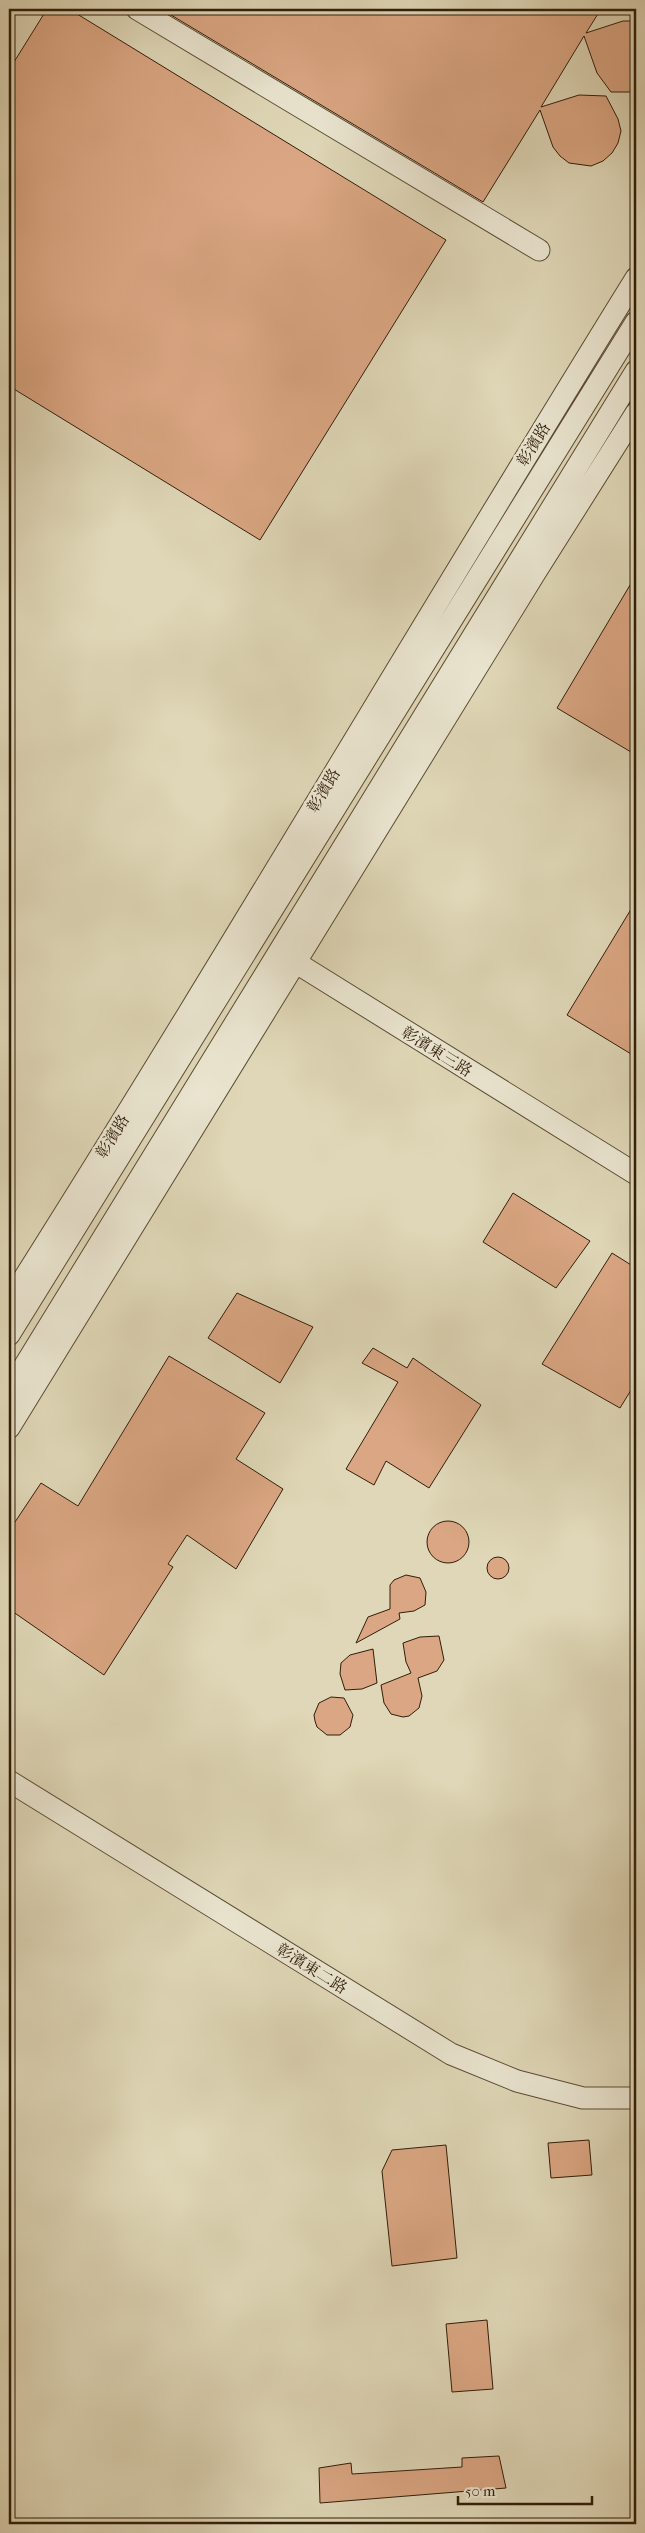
<svg xmlns="http://www.w3.org/2000/svg" width="645" height="2533" font-family="'IM FELL French Canon','Noto Serif TC',serif">
  <style>
    .building { fill: #daa683; stroke: #311e09 }
    .lines { fill: none; stroke-linecap: round; stroke-linejoin: round }
    .minor-casing { stroke: #5c4c34; stroke-width: 23 }
    .minor { stroke: #eae5d0; stroke-width: 21 }
    .labels { text-anchor: middle; stroke-width: 5; stroke-linejoin: round; paint-order: stroke }
    .street-label { font-size: 16px; fill: #311e09; stroke: #eae5d0 }
  </style>
  <rect width="100%" height="100%" fill="#dfd7b7"/>
  <filter id="stains"><feTurbulence type="fractalNoise" baseFrequency=".004" numOctaves="4"/><feColorMatrix values="0 0 0 0 .2 0 0 0 0 .09 0 0 0 0 .02 0 0 0 .5 -.17"/></filter>
  <radialGradient id="worn" r=".72"><stop offset=".6" stop-color="#630" stop-opacity="0"/><stop offset="1" stop-color="#630" stop-opacity=".3"/></radialGradient>
  <path class="building" d="M47,9H69L446,240L260,540L9,386V70Z
    M161,9H601L586,33L623,21H636V92H611L597,73L584,36L541,107L579,95L606,96L618,119L621,131L618,143L612,153L603,161L591,166L569,163L560,156L553,147L540,110L483,202Z
    M636,575V755L557,708Z
    M636,901V1057L567,1015Z
    M513,1193L590,1241L556,1288L483,1242Z
    M612,1253L636,1268V1382L620,1408L542,1364Z
    M237,1293L313,1327L280,1383L208,1338Z
    M373,1348L407,1368L413,1358L481,1405L429,1488L386,1461L374,1485L346,1469L398,1382L362,1363Z
    M169,1356L265,1413L236,1459L283,1489L236,1569L187,1535L168,1564L173,1567L104,1675L9,1609V1531L41,1483L78,1506Z
    M427 1542a21 21 0 1 1 42 0a21 21 0 1 1-42 0Z
    M487 1568a11 11 0 1 1 22 0a11 11 0 1 1-22 0Z
    M406,1575L420,1578L426,1592L425,1605L414,1611L399,1613L400,1619L356,1643L368,1617L390,1609V1585L394,1580Z
    M439,1636L444,1660L437,1671L418,1678L422,1696L419,1708L409,1716L403,1717L391,1714L384,1703L381,1685L411,1673L406,1662L403,1643L420,1637Z
    M373,1649L377,1683L362,1689L345,1690L340,1674L341,1663L350,1655Z
    M331,1697L344,1698L353,1715L350,1727L340,1735H327L317,1727L315,1721L314,1715L319,1703Z
    M589,2140L592,2175L551,2178L548,2143Z
    M446,2145L457,2258L392,2266L382,2171L392,2150Z
    M487,2320L493,2389L452,2392L446,2324Z
    M499,2456L506,2488L320,2503L319,2468L351,2463L352,2474L462,2467V2458Z"/>
  <g class="lines">
    <g class="minor-casing">
      <path id="minor" d="M137,9L539,250
        M282,961L295,962L636,1174
        M9,1302C223,964 425,618 636,278
        M9,1335L636,322
        M9,1391L636,371
        M9,1428L535,573L636,413
        M9,1781L451,2054L517,2081L583,2098H636"/>
    </g>
    <use href="#minor" class="minor"/>
  </g>
  <g class="labels">
    <g class="street-label">
      <text transform="translate(533 444) rotate(-58)" y="6">彰濱路</text>
      <text transform="translate(323 790) rotate(-59)" y="6">彰濱路</text>
      <text transform="translate(437 1051) rotate(32)" y="6">彰濱東三路</text>
      <text transform="translate(112 1136) rotate(-58)" y="6">彰濱路</text>
      <text transform="translate(312 1968) rotate(32)" y="6">彰濱東二路</text>
    </g>
  </g>
  <rect width="645" height="2533" fill="none" stroke="#dfd7b7" stroke-width="30"/>
  <rect x="10" y="10" width="625" height="2513" fill="none" stroke="#311e09" stroke-width="2.5"/>
  <rect x="15" y="15" width="615" height="2503" fill="none" stroke="#311e09"/>
  <path d="M458 2496v8h134v-8" fill="none" stroke="#311e09" stroke-width="2.5"/>
  <text x="465" y="2496" font-size="15" fill="#311e09" stroke="#eae5d0" stroke-width="4" paint-order="stroke">50 m</text>
  <rect width="100%" height="100%" filter="url(#stains)"/>
  <rect width="100%" height="100%" fill="url(#worn)"/>
</svg>
